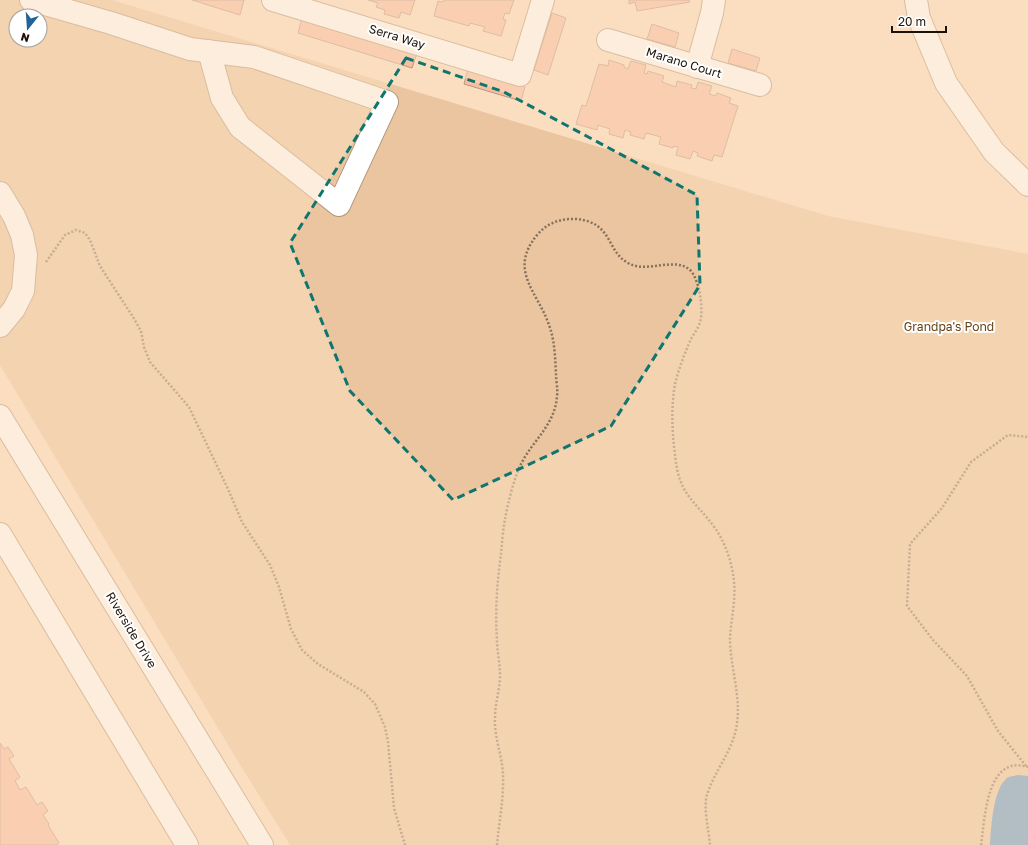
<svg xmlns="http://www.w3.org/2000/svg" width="1028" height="845" font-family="'Golos Text',sans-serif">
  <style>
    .green { fill: #eac59f; fill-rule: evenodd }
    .water { fill: #5a94c9 }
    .building { fill: #f9bda0; stroke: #b99482 }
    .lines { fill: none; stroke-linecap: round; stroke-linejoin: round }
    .minor-casing { stroke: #b09578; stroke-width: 24 }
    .path { stroke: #85725e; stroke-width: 2.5; stroke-dasharray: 2 2; stroke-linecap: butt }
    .minor { stroke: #fff; stroke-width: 22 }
    .marked { fill: none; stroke: #0f766e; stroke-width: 3; stroke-dasharray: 8 5; stroke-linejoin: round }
    .labels { text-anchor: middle; stroke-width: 4; stroke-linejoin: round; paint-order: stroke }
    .street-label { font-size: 12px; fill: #1b1106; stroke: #fff }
    .park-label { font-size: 12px; fill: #684316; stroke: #fff }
  </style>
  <rect width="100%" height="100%" fill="#fbdec0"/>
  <path class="green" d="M0,0H112L828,216L1028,254V845H290L242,768L0,365ZM16,16H40V40H16Z"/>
  <path class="water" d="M1018,775L1028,776V845H990C991,829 993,790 1006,779C1009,776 1014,776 1018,775Z"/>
  <path class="building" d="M192,0H244L240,15Z
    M368,0H415L410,15L401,12L399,18L384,14L385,10L376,7L378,3Z
    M444,0H514L509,14L505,13L503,19L506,20L501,36L483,31L485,27L470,23L469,26L434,16L438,1L443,2Z
    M629,0H689L690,2L637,11L635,2L629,4Z
    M552,13L566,18L548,75L534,70Z
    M302,18L417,53L412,68L298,33Z
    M652,24L679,33L675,47L647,39Z
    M732,49L760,58L756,71L728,63Z
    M609,60L624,65V67L628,69L631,61L646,65L644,73L647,74L648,71L664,76L662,82L676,87L677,81L692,85L691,88L696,89L698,82L712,86L709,94L716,96L717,93L731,98L729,103L738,106L722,157L714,155L712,161L697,156L698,153L693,151L690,159L676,155L678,147L673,146V148L659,144L661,137L646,133L644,139L630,135L631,132L625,130L623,138L609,134L610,129L598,125L597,130L576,124L582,105L586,106L599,64L608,66Z
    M468,69L525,87L521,101L464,84Z
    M0,743L4,749L8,747L14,756L9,759L20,777L15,781L20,790L26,787L37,805L42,802L48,811L43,815L49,824L48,825L59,843L56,845H0Z"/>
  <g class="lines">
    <g class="minor-casing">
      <path id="minor" d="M31,0L111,23L190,49L254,57L387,102L339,205L240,127L222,98L209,51
        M273,0L520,75L543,0
        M916,0L919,18L946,83L994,152L1028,185
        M608,40L760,85
        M697,67L712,13L714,0
        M0,193L14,216L22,235L26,255L23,291L14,309L0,326
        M0,416L262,845
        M0,534L187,845"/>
    </g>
    <path class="path" d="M46,262L65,235L76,230L85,233L90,240L100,266L133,317L141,331L144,347L150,362L189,407L228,489L242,522L270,565L279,587L291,629L302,650L318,664L364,692L375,704L385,727L388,742L394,808L405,845
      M1026,766L998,731L967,676L933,640L907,606L910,544L942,508L971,462L1008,435L1028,437
      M497,845C499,822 504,798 503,774C502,755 494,737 495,718C495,703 500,689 500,675C500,663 497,651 497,640C495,611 497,583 501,554C502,543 503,530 505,519C508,503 514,478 521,464C533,440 555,425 557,396C558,389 556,381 556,374C555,358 555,341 549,325C538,292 507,270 538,234C547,223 562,218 576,219C613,222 606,251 628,263C647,274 674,256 690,270C695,275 697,283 699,289C701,299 702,308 701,318C700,325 696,331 692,337C685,352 679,368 675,384C671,407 672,432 675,455C679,496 694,499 715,528C726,544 732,563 734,581C736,601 731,619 730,638C730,666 741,696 737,723C734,750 714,771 707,795C703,808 709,831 710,845
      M981,845C985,819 986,754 1028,767"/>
    <use href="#minor" class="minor"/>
  </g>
  <path d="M0 0H1028V845H0ZM406,58L504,92L697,195L700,285L611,426L453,500L350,391L290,243Z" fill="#fbdec0" fill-opacity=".55" fill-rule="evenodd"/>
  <path class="marked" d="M406,58L504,92L697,195L700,285L611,426L453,500L350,391L290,243Z"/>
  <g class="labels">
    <g class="street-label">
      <text transform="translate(397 37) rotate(17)" y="4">Serra Way</text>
      <text transform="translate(684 63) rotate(17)" y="4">Marano Court</text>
      <text transform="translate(131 630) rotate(59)" y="4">Riverside Drive</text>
    </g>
    <g class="park-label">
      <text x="949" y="331">Grandpa's Pond</text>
    </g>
  </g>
  <g transform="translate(28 28) rotate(197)"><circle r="19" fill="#ffffff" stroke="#a4a09b"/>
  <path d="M0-3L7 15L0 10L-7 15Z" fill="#226499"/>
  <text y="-6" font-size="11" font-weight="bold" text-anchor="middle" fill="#1b1106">N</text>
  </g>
  <path d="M892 26v6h54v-6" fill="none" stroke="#1b1106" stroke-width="2"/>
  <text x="898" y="26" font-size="12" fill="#1b1106" stroke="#ffffff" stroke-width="3" paint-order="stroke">20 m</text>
</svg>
